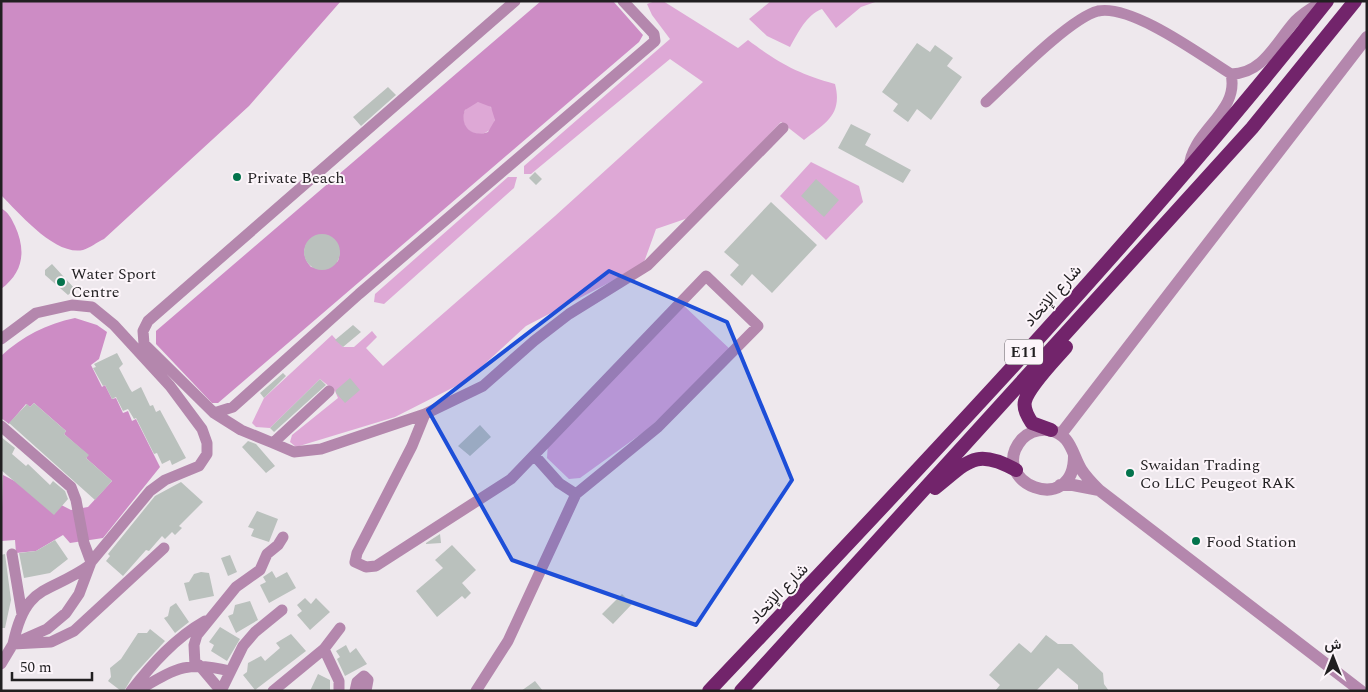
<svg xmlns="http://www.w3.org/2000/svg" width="1368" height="692" font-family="Spectral,Vazirmatn,serif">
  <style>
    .green { fill: #dea8d6 }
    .water { fill: #cd8cc5; fill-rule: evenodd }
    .building { fill: #bac1bd }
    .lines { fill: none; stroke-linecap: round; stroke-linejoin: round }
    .minor { stroke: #b487ad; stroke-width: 11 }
    .tertiary { stroke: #b487ad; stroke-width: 12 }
    .trunk { stroke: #72246b; stroke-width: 14 }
    .marked { fill: #1d4ed8; fill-opacity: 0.2; stroke: #1d4ed8; stroke-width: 4; stroke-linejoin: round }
    .poi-dot { fill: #03734c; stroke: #fcf5fa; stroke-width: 2 }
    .labels { text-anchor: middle; stroke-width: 4; stroke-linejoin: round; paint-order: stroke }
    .shield { fill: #fcf5fa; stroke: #635f62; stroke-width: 1 }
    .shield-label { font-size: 15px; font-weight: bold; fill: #211f21 }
    .poi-label { font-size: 16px; fill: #211f21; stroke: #fcf5fa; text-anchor: start }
    .street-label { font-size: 16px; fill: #211f21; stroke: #fcf5fa }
  </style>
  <rect width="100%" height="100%" fill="#eee8ed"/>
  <path class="green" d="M655,1H663L738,48L748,40C780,64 797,73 835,84C843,115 825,123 804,140L781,122L691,217L656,229L643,265L526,326L466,381L395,417L296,447L290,442L292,435L338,398L335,391L320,379L270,428L256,427L252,423L264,398L332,335L343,347H354L372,331L377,337L366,348L383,366L555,216L703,82L670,59L531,174H524V166L670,39L652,15L647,4Z
    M771,1H878L861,7L836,28L822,9C806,15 798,33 790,47L767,36L749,19Z
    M463 118a16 16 0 1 1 32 0a16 16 0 1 1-32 0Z
    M811,162L859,186L863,202L826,240L780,196Z
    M508,177H517L514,188L384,304L374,302L375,294Z
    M682,304L732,351L648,429L580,478L569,479L547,458L548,442Z"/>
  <path class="water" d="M1,1H341L249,106L104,239C97,242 90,248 83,250C55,256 19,213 1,195Z
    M541,1H613L643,35L639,42L218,403H212L156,344V331ZM478,102L491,107L495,120L488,132C472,138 459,126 465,110ZM318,235C334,234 343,246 338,261L326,269L311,267C300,255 303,241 318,235Z
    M1,208C9,213 11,218 15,226C26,250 24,272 1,289Z
    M75,318L97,325L107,332L99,359L91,365L102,387L105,385L112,399L116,398L123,413L128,411L132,421L136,419L160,467L103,538L70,543L63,535L36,551L16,553L15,540L1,541L3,475L71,510L88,507L112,481L86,458L88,455L64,434L66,431L34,403L30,407L26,404L9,424L1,418V356C23,336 46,324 75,318Z"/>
  <path class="building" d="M917,43L930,52L935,45L953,58L947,66L962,77L931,120L917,109L908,122L893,111L898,104L882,92Z
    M388,87L396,95L361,126L353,117Z
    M851,124L871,134L865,145L911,170L903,183L838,148Z
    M535,172L542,179L536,185L529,178Z
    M816,179L839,200L824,217L801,196Z
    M771,202L817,245L772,293L752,274L742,286L730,275L739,265L724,252Z
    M304 252a18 18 0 1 1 36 0a18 18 0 1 1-36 0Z
    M52,264L75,289L68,295L45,275V270Z
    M353,325L361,332L343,347L335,340Z
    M117,353L123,364L119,368L130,389L132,392L141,387L150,406L153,405L156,412L160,410L186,458L172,465L170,460L162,464L157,453L154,454L136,418L134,419L128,409L123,411L116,397L112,399L105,385L103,386L93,368L96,367L94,364Z
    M283,373L286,376L264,398L260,393Z
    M350,378L360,390L345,403L336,393V390Z
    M320,379L326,385L274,432L270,428Z
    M34,403L66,431L64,434L89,455L86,458L112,481L95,500L9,423L27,404L30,407Z
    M480,425L491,437L470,456L458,446Z
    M1,437L15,448L12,454L26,466L28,464L50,485L53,481L65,491L68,499L54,515L1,470Z
    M248,441L256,444L275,466L266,473L242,447Z
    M181,482L203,502L179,526L182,528L175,535L172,532L165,539L162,536L149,551L146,550L123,576L106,561L110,556L108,554L155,496Z
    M257,511L278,519L269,542L251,536L254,529L248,527Z
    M440,534L441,543L426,544V543Z
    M55,540L68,559L50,573L24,578L19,553L36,551Z
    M452,545L476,570L462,583L471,593L465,599L462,596L437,617L416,591L443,568L435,560Z
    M5,554L11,600L5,628H1V555Z
    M230,555L237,572L228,576L221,558Z
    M272,571L276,578L287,572L296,588L269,603L260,585L266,582L263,577Z
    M201,572L209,573L214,596L189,601L184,583L189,582L194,574Z
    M622,594L632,604L613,624L602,614Z
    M305,598L311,604L316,598L330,612L310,630L297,615L302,611L297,605Z
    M250,601L258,620L236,633L228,616L233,614L235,605Z
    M176,603L189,622L175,633L164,618L168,616L170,607Z
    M220,627L240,639L227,661L211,651L214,645L209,642Z
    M150,629L165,641L133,676L124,691H121L108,681L111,677L110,668L121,659L138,633H147Z
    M291,634L306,651L255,690L243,675L247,672L248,663L261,656L265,661L280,648L276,643Z
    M1046,635L1058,644H1072L1103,673L1104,684L1109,691H1078V685L1058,668L1036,691H995L1000,685L989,675L1019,643L1031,653Z
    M346,645L350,653L356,648L367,664L345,676L337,659L340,657L336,651Z
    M318,674L330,680V691H310Z
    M535,681L543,691H521Z"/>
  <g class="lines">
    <path class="minor" d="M986,102C1010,80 1070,18 1098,11C1132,4 1202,56 1231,74C1263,74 1276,42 1295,21C1303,13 1314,6 1324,1
      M1189,168C1191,130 1240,113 1231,74
      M1,339L36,313L72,305L92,307L114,325L170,386L202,429L207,443V454L199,466L165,480L150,491L91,562L79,594L66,613L47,629L13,644L1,664
      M329,391L273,443L294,452L321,449L425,414L412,446L357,553L355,562L366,567L376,566L511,479L706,276L758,326L658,427L576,494L508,641L476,691
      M214,413L233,407L359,294L655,41L654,34L623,1
      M425,414L483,386L534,341L569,314L648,265L783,128
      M1,426L71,487L76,500L84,543L91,562
      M273,443L241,430L214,413L144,344L143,331L148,321L515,1
      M534,455L559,483L576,494
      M12,554L22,614
      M90,565C48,595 26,582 13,644L51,642L74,631L164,548
      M324,649L339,681V691
      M195,665L194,645L197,635L236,587L260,570L267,554L278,545L283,537
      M199,665L221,691L243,646L255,632L282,610
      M131,691C152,664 175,638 205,621
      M137,691C175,669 186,660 230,671
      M273,691L324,649L340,628
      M355,691L357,682L364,676L368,680L366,691"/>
    <path class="tertiary" d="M1061,434L1367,37
      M1074,455C1075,519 985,482 1022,439C1029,432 1039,429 1049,430C1071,434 1072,454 1081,469C1086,477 1092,483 1099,490L1361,691
      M1060,485H1073L1099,490"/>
    <path class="trunk" d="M1051,430L1032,423C1028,417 1023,409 1025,401C1029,386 1055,360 1066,347
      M935,488C968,462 975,447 1016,470
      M709,691C920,468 1136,242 1327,1
      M741,691L1252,128L1355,1"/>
  </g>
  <path class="marked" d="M609,271L727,322L792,480L696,625L512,560L428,410Z"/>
  <g class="poi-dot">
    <circle cx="237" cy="177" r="5"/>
    <circle cx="61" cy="282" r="5"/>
    <circle cx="1130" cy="473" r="5"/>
    <circle cx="1196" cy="541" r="5"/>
  </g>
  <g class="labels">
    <rect class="shield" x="1005" y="339.5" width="38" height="25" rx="4"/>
    <g class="shield-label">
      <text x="1024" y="357">E11</text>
    </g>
    <g class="poi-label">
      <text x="247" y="183">Private Beach</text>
      <text x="71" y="279">Water Sport<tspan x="71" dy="18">Centre</tspan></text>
      <text x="1140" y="470">Swaidan Trading<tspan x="1140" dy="18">Co LLC Peugeot RAK</tspan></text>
      <text x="1206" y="547">Food Station</text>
    </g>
    <g class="street-label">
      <text transform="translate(1052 295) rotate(-48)" y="6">شارع الإتحاد</text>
      <text transform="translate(778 593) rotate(-46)" y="6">شارع الإتحاد</text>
    </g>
  </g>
  <rect width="1368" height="692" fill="none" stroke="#211f21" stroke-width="5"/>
  <g transform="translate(1333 657)" stroke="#fcf5fa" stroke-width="4" paint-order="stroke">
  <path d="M0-4L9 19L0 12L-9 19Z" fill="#211f21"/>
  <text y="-8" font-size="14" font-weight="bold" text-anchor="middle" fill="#211f21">ش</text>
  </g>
  <path d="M12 672v8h80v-8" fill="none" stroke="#211f21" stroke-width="2.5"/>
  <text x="20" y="672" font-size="15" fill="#211f21" stroke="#fcf5fa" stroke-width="4" paint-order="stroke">50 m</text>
</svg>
